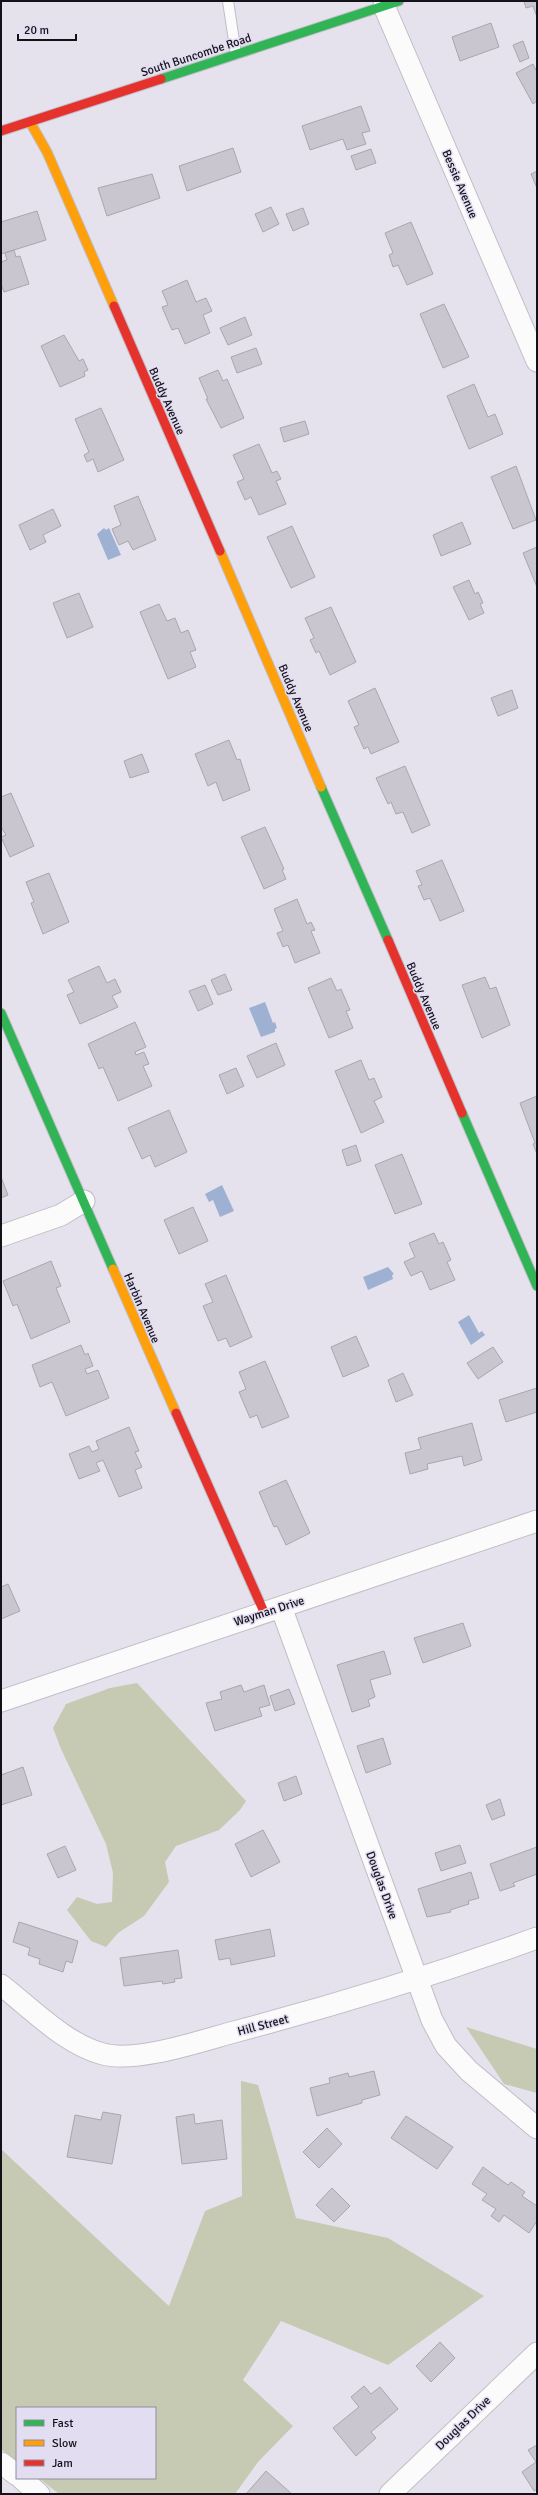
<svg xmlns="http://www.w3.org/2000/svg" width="538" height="2495" font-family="Signika,sans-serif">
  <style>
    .forest { fill: #c6cab3 }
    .water { fill: #9eb1d2 }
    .building { fill: #c9c6cf; stroke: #a8a6ae }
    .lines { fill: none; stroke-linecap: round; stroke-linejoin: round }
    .lane-casing { stroke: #c0bec6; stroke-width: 12 }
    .street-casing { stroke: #c0bec6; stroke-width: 23 }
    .fast-casing { stroke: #c0bec6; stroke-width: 11 }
    .slow-casing { stroke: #c0bec6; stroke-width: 11 }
    .jam-casing { stroke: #c0bec6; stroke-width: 11 }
    .lane { stroke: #fbfbfc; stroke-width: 10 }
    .street { stroke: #fbfbfc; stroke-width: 21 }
    .fast { stroke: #30b455; stroke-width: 9 }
    .slow { stroke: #ff9f0a; stroke-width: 9 }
    .jam { stroke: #e5322d; stroke-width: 9 }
    .labels { text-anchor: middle; stroke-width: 3; stroke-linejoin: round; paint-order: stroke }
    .street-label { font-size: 12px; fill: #141219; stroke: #e3ddf2 }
  </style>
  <rect width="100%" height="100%" fill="#e5e2ed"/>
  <path class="forest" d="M137,1683L246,1801L240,1810L219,1830L176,1846L165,1862L169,1882L144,1916L118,1933L106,1947L91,1941L67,1910L77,1897L97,1904L112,1902L113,1873L106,1844L61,1749L53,1728L66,1704L110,1688Z
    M466,2027L537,2049V2093L504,2084Z
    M241,2081L258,2085L296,2218L388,2238L484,2296L388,2365L281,2321L243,2380L293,2426L258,2462L235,2494H59L39,2478H155V2408H17V2461L1,2449V2149L169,2306L205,2211L242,2196Z"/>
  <path class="water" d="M104,528L106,530L109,528L121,555L108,560L97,534Z
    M265,1002L273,1023L275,1022L277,1028L275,1029V1032L261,1037L249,1008Z
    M222,1185L234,1211L220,1217L213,1200L209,1202L205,1194Z
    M388,1267L394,1274L392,1275L393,1279L368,1290L363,1277Z
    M469,1315L479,1333L482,1331L485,1335L471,1345L458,1322Z"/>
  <path class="building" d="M524,1H537V17L533,6L526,8Z
    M491,23L499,47L460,61L452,37Z
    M523,41L529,58L520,62L513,45Z
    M533,64L537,72V101L533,104L516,73Z
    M361,106L370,131L362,133L366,144L347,150L343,139L310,150L302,126Z
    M233,148L241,172L187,191L179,166Z
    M371,149L376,163L356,170L351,156Z
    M537,171V188L531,174Z
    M152,174L160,198L107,216L98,188Z
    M271,207L279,224L263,232L255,214Z
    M303,208L309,224L293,231L286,214Z
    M37,211L46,240L1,254V222Z
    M411,222L433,274L407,285L398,265L393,267L389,255L393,253L385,233Z
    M14,250L16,257L20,256L29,284L4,292L1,284V262L7,260L5,253Z
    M187,280L196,302L206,298L212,311L203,315L210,333L185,344L178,328L172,330L162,307L168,305L162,291Z
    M444,304L469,357L443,368L420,314Z
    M245,317L252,335L228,345L220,328Z
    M64,335L79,361L83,359L88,370L84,372L85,376L60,387L41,346Z
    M256,348L262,364L237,373L231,357Z
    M218,370L223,381L227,379L244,418L221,428L206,399H208L199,378Z
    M474,384L488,417L495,414L503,434L469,449L447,396Z
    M101,408L124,460L98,472L93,459L87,462L84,455L89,452L75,419Z
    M305,421L309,434L284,442L280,428Z
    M259,444L272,473L277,471L281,479L276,481L286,504L259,515L251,497L245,500L237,482L244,479L233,455Z
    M516,466L536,520L513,529L491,477Z
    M138,496L156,540L133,550L128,541L119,545L112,529L121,525L114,506Z
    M53,509L61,526L43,535L46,542L30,550L19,525Z
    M462,522L471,544L441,556L433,535Z
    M292,526L315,577L291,588L267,537Z
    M537,547V587L523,553Z
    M469,580L475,594L478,592L483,603L480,604L484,613L469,620L453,587Z
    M79,593L93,627L67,638L53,603Z
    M159,604L167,621L175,618L181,633L188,630L196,650L190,652L196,667L168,679L140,612Z
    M331,607L356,662L330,675L319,651L316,653L310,640L314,638L305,618Z
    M375,688L399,742L371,754L368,747L364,749L354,727L359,725L348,701Z
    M512,690L518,708L498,716L491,698Z
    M229,740L237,760L240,759L250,790L223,801L216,782L208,786L195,754Z
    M142,754L149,772L130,778L124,761Z
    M405,766L430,825L412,833L403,812L396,814L391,802L388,804L376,778Z
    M11,793L34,846L10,857L1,837L6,835L1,827V797Z
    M265,827L284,869L282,870L286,879L264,889L241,837Z
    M442,860L464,911L440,921L430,898L424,900L418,886L422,885L416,871Z
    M49,873L69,922L43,934L31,903L34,902L26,882Z
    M297,899L307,924L311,922L315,930L311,931L320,953L295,963L288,945L283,947L277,933L283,931L274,909Z
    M99,966L107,983L115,979L121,992L112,996L118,1007L80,1024L67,995L74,992L68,980Z
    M225,974L232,990L218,995L211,980Z
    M485,977L490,989L496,987L510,1025L482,1038L462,985Z
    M331,978L337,991L341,989L350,1010L346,1011L353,1028L329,1038L308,988Z
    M205,985L213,1004L198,1011L189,991Z
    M135,1022L146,1047L135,1052L136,1055L144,1052L149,1064L143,1066L152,1086L118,1101L103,1067L99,1069L88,1044Z
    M276,1043L285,1065L257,1078L247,1056Z
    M361,1060L369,1080L374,1078L382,1097L374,1101L384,1122L361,1133L335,1071Z
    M236,1068L244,1086L227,1094L219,1075Z
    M537,1096V1154L533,1144L535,1143L520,1103Z
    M169,1110L187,1152L155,1167L150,1155L142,1159L128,1128Z
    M356,1145L361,1161L347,1166L342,1150Z
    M402,1154L422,1204L395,1214L375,1165Z
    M1,1177L8,1195L1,1198Z
    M193,1207L208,1241L179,1254L164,1220Z
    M434,1233L439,1244L443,1242L451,1260L447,1262L455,1280L430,1290L422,1271L411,1276L404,1262L415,1257L409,1243Z
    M51,1261L61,1286L56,1288L70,1322L31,1339L17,1304L13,1306L3,1281Z
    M226,1275L252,1337L230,1347L226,1338L218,1341L203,1306L213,1302L205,1284Z
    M356,1336L369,1366L343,1377L331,1347Z
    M81,1345L85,1355L88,1353L93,1366L85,1369L87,1374L98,1370L109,1398L66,1416L52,1382L40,1387L32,1365Z
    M493,1347L503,1362L478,1379L467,1363Z
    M265,1361L289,1417L262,1428L257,1415L250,1418L239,1392L246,1389L239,1372Z
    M403,1373L413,1395L396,1402L388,1380Z
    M537,1388V1412L506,1422L499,1400Z
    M472,1423L482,1460L464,1466L462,1456L427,1464L428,1469L410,1474L405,1453L421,1449L418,1438Z
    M129,1427L139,1451L135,1452L142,1467L135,1470L142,1488L119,1497L103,1460L96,1463L100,1471L79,1479L69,1454L89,1446L92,1452L99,1449L96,1441Z
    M286,1480L310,1533L286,1545L277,1526L274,1527L259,1492Z
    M8,1584L20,1611L1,1619V1587Z
    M463,1623L471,1646L423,1663L414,1638Z
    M384,1651L391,1674L370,1680L375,1697L368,1700L370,1706L352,1712L337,1665Z
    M241,1685L244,1692L264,1685L270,1705L259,1708L262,1716L215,1731L206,1703L222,1699L220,1692Z
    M289,1689L295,1704L275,1711L270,1696Z
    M383,1738L391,1764L366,1773L357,1746Z
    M23,1767L32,1795L1,1805V1775Z
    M296,1776L302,1794L284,1801L278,1783Z
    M500,1799L505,1815L492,1820L486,1805Z
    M263,1830L280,1862L251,1877L235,1844Z
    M460,1845L466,1863L441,1871L435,1853Z
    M65,1846L76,1870L58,1878L47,1854Z
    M537,1847V1874L513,1883L515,1886L500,1891L490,1864Z
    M471,1872L479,1898L468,1901L469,1904L450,1910L451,1912L427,1917L418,1889Z
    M19,1922L78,1941L72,1963L66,1961L63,1972L39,1964L40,1959L28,1955L30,1948L13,1942Z
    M270,1929L275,1956L231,1965L230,1958L219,1960L215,1940Z
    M178,1950L182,1978L174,1979L175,1982L163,1984L162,1981L124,1986L120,1958Z
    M374,2071L380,2095L362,2100V2103L317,2116L310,2088L330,2083L329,2078L348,2073L349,2077Z
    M103,2112L121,2115L112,2164L67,2157L75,2115L101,2120Z
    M194,2114L195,2124L222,2120L227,2159L182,2164L176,2117Z
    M406,2116L453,2147L437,2169L391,2138Z
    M327,2128L342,2144L319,2168L303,2152Z
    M483,2167L508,2185L511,2182L525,2192L522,2196L537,2206V2221L529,2233L504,2215L499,2222L491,2216L496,2209L482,2200L487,2194L472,2184Z
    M332,2188L350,2206L334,2222L316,2205Z
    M440,2342L455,2358L431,2382L416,2366Z
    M364,2386L371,2394L380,2387L398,2409L371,2432L376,2438L356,2456L333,2428L359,2407L351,2397Z
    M537,2445V2489L534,2491L522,2472L536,2462L528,2450Z
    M266,2471L292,2494H246Z"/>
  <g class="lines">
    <g class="lane-casing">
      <path id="lane" d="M228,1L236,54"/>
    </g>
    <g class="street-casing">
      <path id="street" d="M384,6L537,361
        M1,1236L61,1215L84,1201
        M281,1607L432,2020L446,2046L469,2071L537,2128
        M1,1701L537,1521
        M1,1985C32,2009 65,2044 103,2054C136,2063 201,2041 234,2032C336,2005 437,1974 537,1938
        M1,2463L17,2475
        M21,2478L39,2494
        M390,2494L537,2353"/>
    </g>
    <g class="fast-casing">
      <path id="fast" d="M161,79L399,1
        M321,787L388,940
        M1,1013L113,1269
        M462,1113L537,1286"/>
    </g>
    <g class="slow-casing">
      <path id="slow" d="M30,122L47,152L114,306
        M220,551L321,787
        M113,1269L176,1413"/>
    </g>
    <g class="jam-casing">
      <path id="jam" d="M1,131L161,79
        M114,306L220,551
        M388,940L462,1113
        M176,1413L264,1612"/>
    </g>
    <use href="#lane" class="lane"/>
    <use href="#street" class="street"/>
    <use href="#fast" class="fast"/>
    <use href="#slow" class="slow"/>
    <use href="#jam" class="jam"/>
  </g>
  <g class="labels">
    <g class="street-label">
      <text transform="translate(196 55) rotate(-18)" y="4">South Buncombe Road</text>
      <text transform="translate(460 184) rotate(67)" y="4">Bessie Avenue</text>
      <text transform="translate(167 401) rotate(66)" y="4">Buddy Avenue</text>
      <text transform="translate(296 698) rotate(67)" y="4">Buddy Avenue</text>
      <text transform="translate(424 996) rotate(67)" y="4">Buddy Avenue</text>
      <text transform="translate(142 1308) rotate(67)" y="4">Harbin Avenue</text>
      <text transform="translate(269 1611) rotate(-18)" y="4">Wayman Drive</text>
      <text transform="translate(382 1885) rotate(70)" y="4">Douglas Drive</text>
      <text transform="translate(263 2025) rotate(-15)" y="4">Hill Street</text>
      <text transform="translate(463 2423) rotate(-44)" y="4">Douglas Drive</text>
    </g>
  </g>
  <rect width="538" height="2495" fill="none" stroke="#141219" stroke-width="4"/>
  <rect x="16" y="2407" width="140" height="72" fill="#e3ddf2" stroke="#908c9b"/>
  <rect x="24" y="2420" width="20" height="6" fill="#30b455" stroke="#908c9b"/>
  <text x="52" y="2427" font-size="12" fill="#141219">Fast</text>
  <rect x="24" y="2440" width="20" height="6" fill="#ff9f0a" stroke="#908c9b"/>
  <text x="52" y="2447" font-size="12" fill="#141219">Slow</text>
  <rect x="24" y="2460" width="20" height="6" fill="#e5322d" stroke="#908c9b"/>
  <text x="52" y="2467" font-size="12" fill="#141219">Jam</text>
  <path d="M18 34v6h58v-6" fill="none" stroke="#141219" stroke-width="2"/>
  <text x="24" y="34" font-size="12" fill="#141219" stroke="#e3ddf2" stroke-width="3" paint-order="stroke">20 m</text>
</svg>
